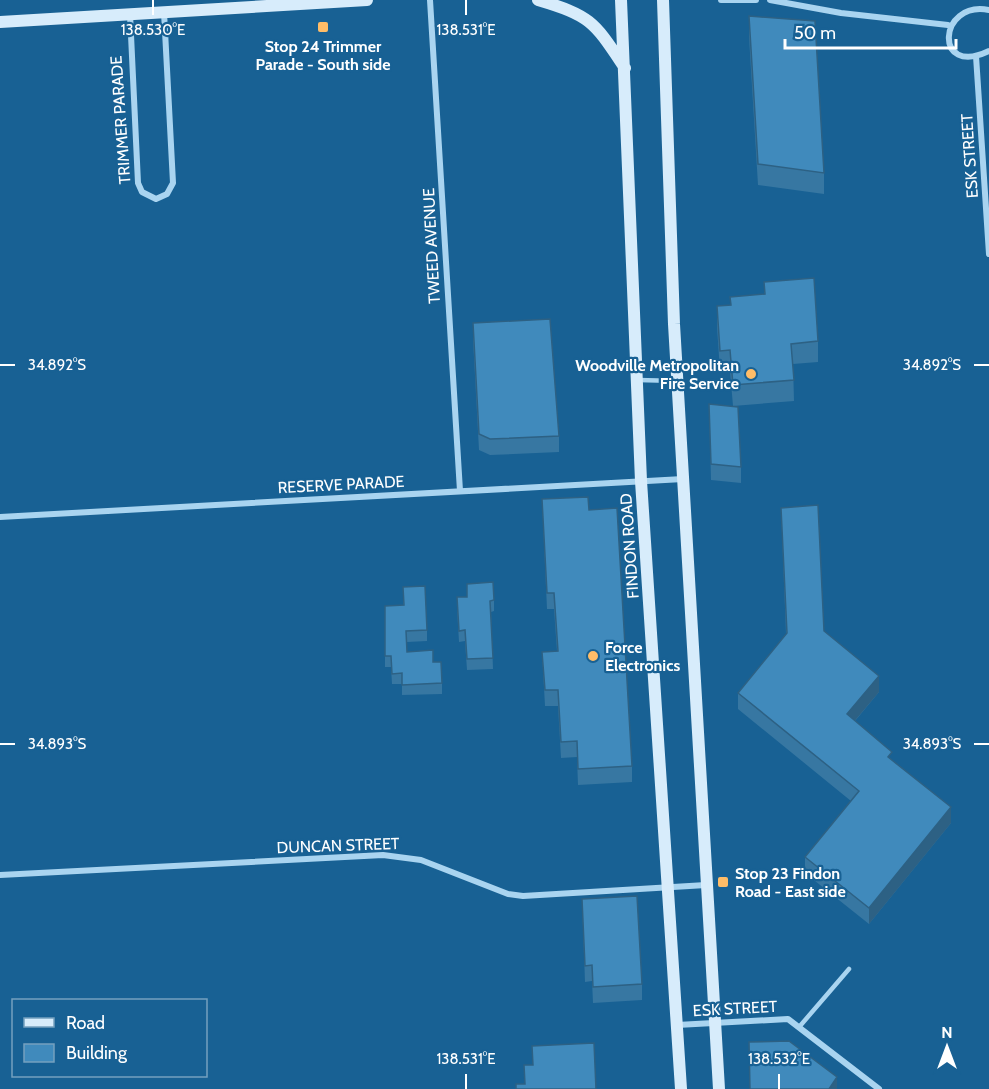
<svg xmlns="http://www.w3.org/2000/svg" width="989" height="1089" font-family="Cabin,sans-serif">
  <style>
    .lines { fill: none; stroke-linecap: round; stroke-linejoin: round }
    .lane { stroke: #a9d4f0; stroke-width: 4.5 }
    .street { stroke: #a9d4f0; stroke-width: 6 }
    .secondary { stroke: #d7ecfb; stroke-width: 12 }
    .wall { fill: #3777a2 }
    .shaded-wall { fill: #2d6184 }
    .building { fill: #408abc; stroke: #2d6184; stroke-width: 1.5 }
    .ticks { fill: none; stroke: #fff; stroke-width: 2 }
    .poi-dot { fill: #ffbd68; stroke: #186194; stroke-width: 2 }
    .labels { text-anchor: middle; stroke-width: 4.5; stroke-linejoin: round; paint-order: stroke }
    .poi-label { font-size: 16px; font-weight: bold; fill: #fff; stroke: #186194; text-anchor: start }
    .street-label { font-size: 16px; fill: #fff; stroke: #186194 }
    .ticks-label { font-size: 15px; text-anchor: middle; fill: #fff; stroke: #186194; stroke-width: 4.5; stroke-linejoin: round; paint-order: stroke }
  </style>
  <rect width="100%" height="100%" fill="#186194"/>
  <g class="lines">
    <path class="lane" d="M638,380L677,381
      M800,1026L849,969"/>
    <path class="street" d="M430,0L460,491
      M721,0H756
      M770,0L841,13L948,25
      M989,10C938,0 933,78 989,51
      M130,14L138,183L142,192L156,199L167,194L173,183L164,12
      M976,56L989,254
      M0,517L683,479
      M0,875L383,855L421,860L508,894L523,896L706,885
      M677,1025L788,1019L879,1089"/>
    <path class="secondary" d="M538,0C592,16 594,22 625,68
      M621,0L641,481L681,1089
      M663,0L674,324L719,1089
      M0,22L367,0"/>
  </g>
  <path class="wall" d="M749,16L824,173V194L758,185L749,37Z
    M764,282L818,341V362L793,364L794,401L733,406L730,371H720L717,327V306L730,305V297L764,294Z
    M473,323L559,436V452L490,455L479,450L473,339Z
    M709,404L741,467V483L711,480Z
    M542,499L589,510L632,766V782L578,785L577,757L561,758L558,706H545L542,652L557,651L554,609H547Z
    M781,508L824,631L879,692L855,721L951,823L869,924L805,873V857L851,801L738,709V693L786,634Z
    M467,584L494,600V611L491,612L493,669L467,670L465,641L459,642L457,608V597H467Z
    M403,587L427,630V641L407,642V652L433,662L442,683V694L402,695V684H392L391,667H385V606L403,605Z
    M582,899L642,984V1000L593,1003L592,981L585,982Z"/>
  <path class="shaded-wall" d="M879,676V692L847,730V714Z
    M951,807V823L869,924V908Z
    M837,1077V1089H829Z"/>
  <path class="building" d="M749,16L815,21L824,173L758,164Z
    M814,278L818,341L791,344L794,380L733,385L730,350L720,351L717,306L731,305L730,297L765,294L764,282Z
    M550,319L559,436L490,439L479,434L473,323Z
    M709,404L738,407L741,467L711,464Z
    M588,497L589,510L617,508L632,766L578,769L577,741L561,742L558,690H545L542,652L558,651L554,593H547L542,499Z
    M818,505L824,631L879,676L847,714L892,752L888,757L951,807L869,908L805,857L859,791L738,693L787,633L781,508Z
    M493,582L494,600L490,601L493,658L467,659L465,630L459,631L457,597H467V584Z
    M425,586L427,630L406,631L407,652L433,650V662H441L442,683L402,685V673L392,674L391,656H385V606L404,605L403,587Z
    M637,896L642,984L593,987L592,965L585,966L582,899Z
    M789,1041L837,1077L829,1089H750L749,1042Z
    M594,1043L596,1089H516V1084H525L524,1065H533L532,1046Z"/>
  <path class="ticks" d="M153,0V15M466,0V15M0,365H15M974,365H989M0,744H15M974,744H989M466,1074V1089M779,1074V1089"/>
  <g class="poi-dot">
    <rect x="317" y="21" width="12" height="12" rx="3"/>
    <circle cx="751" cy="374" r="6"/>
    <circle cx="593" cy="656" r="6"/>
    <rect x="717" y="876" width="12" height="12" rx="3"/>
  </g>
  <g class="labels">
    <g class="poi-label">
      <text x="323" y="52" text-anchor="middle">Stop 24 Trimmer<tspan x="323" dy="18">Parade - South side</tspan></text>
      <text x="739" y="371" text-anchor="end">Woodville Metropolitan<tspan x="739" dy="18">Fire Service</tspan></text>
      <text x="605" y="653">Force<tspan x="605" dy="18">Electronics</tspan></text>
      <text x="735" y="879">Stop 23 Findon<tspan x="735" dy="18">Road - East side</tspan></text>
    </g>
    <g class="street-label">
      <text transform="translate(120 120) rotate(-94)" y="6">TRIMMER PARADE</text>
      <text transform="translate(969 156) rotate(-94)" y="6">ESK STREET</text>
      <text transform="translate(431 246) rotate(-93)" y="6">TWEED AVENUE</text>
      <text transform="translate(341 484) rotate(-3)" y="6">RESERVE PARADE</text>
      <text transform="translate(629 546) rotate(-94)" y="6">FINDON ROAD</text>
      <text transform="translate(338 845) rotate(-2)" y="6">DUNCAN STREET</text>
      <text transform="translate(735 1008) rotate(-3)" y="6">ESK STREET</text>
    </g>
  </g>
  <g class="ticks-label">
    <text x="153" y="35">138.530°E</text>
    <text x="466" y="35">138.531°E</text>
    <text x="57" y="370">34.892°S</text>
    <text x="932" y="370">34.892°S</text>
    <text x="57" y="749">34.893°S</text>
    <text x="932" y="749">34.893°S</text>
    <text x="466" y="1064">138.531°E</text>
    <text x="779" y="1064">138.532°E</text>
  </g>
  <rect x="12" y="999" width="195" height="78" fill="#186194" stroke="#74a0bf" stroke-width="1.5"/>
  <rect x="24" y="1018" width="30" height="9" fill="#d7ecfb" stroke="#74a0bf" stroke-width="1.5"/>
  <text x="66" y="1029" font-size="18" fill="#ffffff">Road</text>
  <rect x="24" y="1044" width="30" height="18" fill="#408abc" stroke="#74a0bf" stroke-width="1.5"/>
  <text x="66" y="1059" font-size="18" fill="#ffffff">Building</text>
  <g transform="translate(947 1047)" stroke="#186194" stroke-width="4.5" paint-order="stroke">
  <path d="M0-4.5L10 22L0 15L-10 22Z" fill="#ffffff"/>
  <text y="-9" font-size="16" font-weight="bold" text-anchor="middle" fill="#ffffff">N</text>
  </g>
  <path d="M785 39v9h171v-9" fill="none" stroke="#ffffff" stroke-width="3"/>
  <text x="794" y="39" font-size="18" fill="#ffffff" stroke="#186194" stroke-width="4.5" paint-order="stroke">50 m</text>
</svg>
